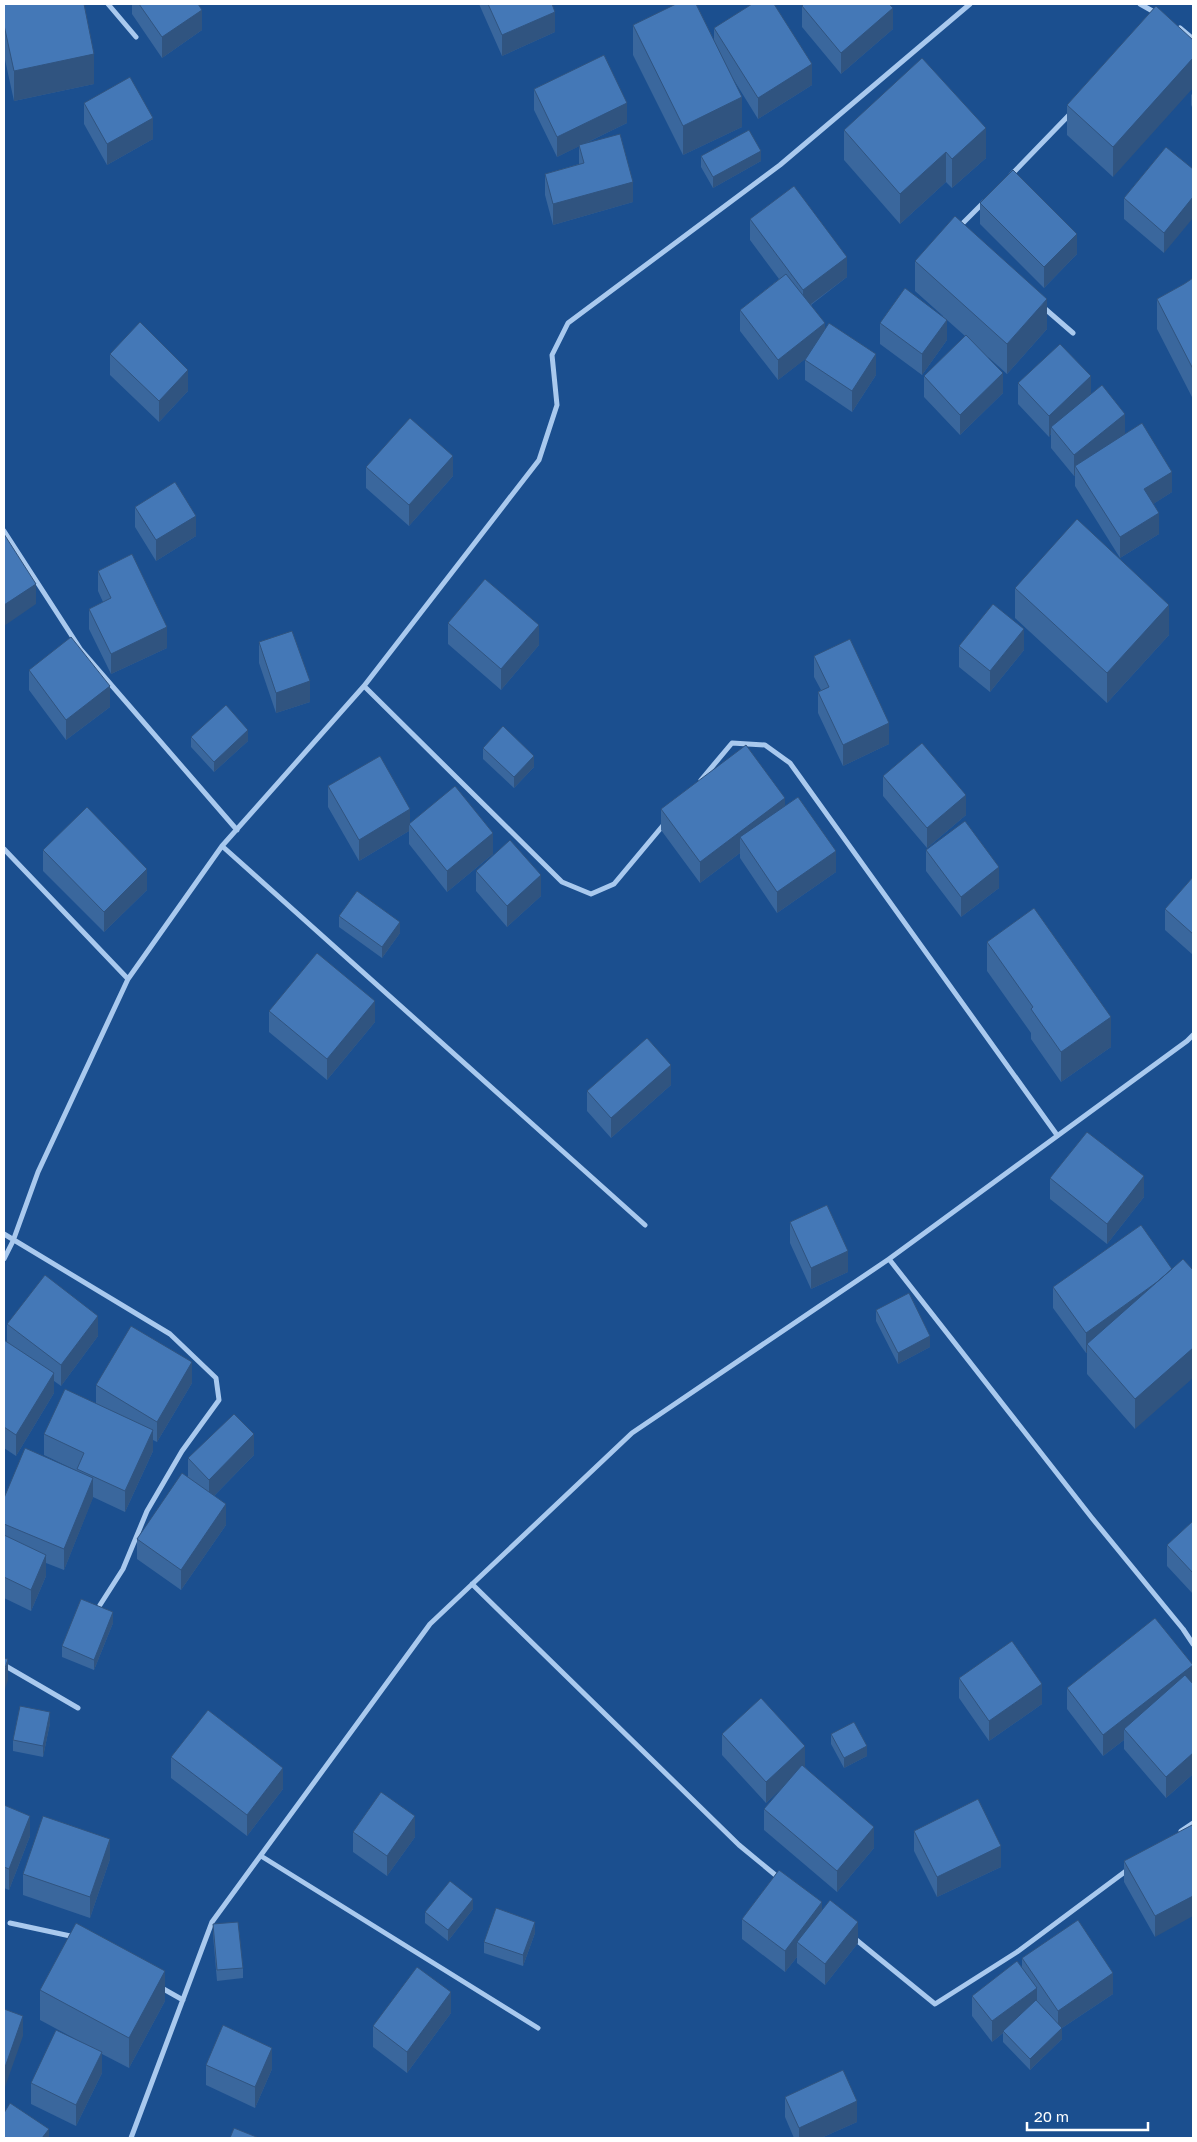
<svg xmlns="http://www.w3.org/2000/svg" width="1197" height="2142" font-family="'Golos Text',sans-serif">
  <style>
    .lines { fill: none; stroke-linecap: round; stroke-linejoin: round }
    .minor { stroke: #a9c9ee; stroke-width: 5 }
    .wall { fill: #3a679d }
    .shaded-wall { fill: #305480 }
    .building { fill: #4478b7; stroke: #305480 }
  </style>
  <rect width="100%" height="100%" fill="#1b4f8f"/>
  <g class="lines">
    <path class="minor" d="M108,4L136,37
      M1140,4L1156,13
      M1180,28L1193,39
      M1011,175L1071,113
      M960,226L984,202
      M1043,307L1073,333
      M4,531L81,650L237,830
      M364,686L562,882L591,894L614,884L665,823
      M701,780L732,743L765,745L790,763L1057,1135
      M222,846L645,1225
      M4,849L128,979
      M4,1234L170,1334L216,1378L219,1400L182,1451L147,1511L123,1569L100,1605
      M4,1259L13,1241L38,1172L128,979L222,846L364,686L539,460L557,405L552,355L568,323L780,165L970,4
      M889,1259L1092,1518L1183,1629L1193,1644
      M472,1584L739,1845L779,1878
      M4,1665L78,1708
      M1181,1831L1193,1823
      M261,1856L538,2028
      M10,1923L75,1937
      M854,1938L935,2004L1017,1952L1130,1868
      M160,1987L183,2000
      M131,2138L212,1922L430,1624L632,1433L889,1259L1187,1041L1193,1035"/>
  </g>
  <path class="wall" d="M4,4L94,84L14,101L4,55Z
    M132,4H198L202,30L162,58L132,14Z
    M479,4H552L555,32L502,56Z
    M802,6L893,29L841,74L802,27Z
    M1156,6L1113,177L1067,135V105Z
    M633,25L714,41V28L812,85L758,119L732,77L742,127L683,155L633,55Z
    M534,89L627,123L586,143L633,202L553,225L545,195V174L579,164V146L557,157L534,110Z
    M1193,93V109L1191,105V95Z
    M84,103L153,139L107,165L84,124Z
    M844,130L986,158L952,188L946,182L900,224L844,160Z
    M1166,147L1164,253L1124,219V198Z
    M701,156L761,161L713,188L701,167Z
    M980,203L1077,254L1044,288L980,224Z
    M750,219L847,277L811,305L825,329L876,375L852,412L805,380V359L778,380L740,331V310L779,279L750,240Z
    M915,261L1047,329L1007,374L988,357L1003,393L960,435L924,397V376L965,336L947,320V340L922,375L880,344V323L943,316L915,291Z
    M1193,278V399L1157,329V299L1184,284Z
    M110,354L188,391L159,422L110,375Z
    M1018,383L1091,395L1125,434L1172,492L1153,504L1159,534L1120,558L1075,486V475L1074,476L1051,448V434L1049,437L1018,404Z
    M366,467L453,476L409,526L366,488Z
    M135,507L196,536L156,561L135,527Z
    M98,571L167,648L111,674L89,629V609L103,602L98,591Z
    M1015,588L1169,635L1107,703L1015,618Z
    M448,623L539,645L501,690L448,644Z
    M259,642L310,702L276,713L259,663Z
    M959,646L1024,650L990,692L959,667Z
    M814,656L889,744L843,766L818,713V692L821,690L814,677Z
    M29,670L110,707L66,740L29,690Z
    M191,737L248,741L214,772L191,747Z
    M483,748L534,767L514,788L483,759Z
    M883,776L966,815L927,848L883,796Z
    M328,786L410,823L493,854L447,892L409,844V831L359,861L328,807Z
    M785,805L836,872L777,913L740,858V853L700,883L661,830V809Z
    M43,850L147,890L104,932L43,871Z
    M926,850L999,888L961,917L926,871Z
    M476,871L541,896L507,927L476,891Z
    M1193,877V955L1165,930V909Z
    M339,916L400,933L382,958L339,927Z
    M987,942L1111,1047L1061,1082L1031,1039V1033L987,971Z
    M269,1011L375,1022L327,1080L269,1032Z
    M671,1085L611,1138L587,1111V1091Z
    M1050,1178L1144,1197L1107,1244L1050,1199Z
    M790,1222L848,1272L811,1289L790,1243Z
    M1172,1269L1135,1429L1087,1374V1352L1086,1353L1053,1308V1287Z
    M876,1310L930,1347L898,1364L876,1321Z
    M7,1324L98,1336L61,1386L54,1381V1393L16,1456L4,1448V1340L7,1343Z
    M192,1383L157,1442L153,1440V1451L125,1512L93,1497L64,1570L46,1563V1576L31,1611L4,1598V1498L77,1471L44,1455V1434L96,1403V1385Z
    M254,1455L214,1496L226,1525L181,1590L137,1559V1539L188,1478V1458Z
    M1193,1521V1594L1167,1566V1545Z
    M113,1623L94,1670L62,1657V1646Z
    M959,1678L1042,1704L989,1741L959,1698Z
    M1193,1683V1774L1166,1798L1124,1749V1740L1103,1756L1067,1709V1688Z
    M50,1723L43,1757L13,1751V1740Z
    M722,1734L805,1767L874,1848L837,1892L764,1830V1809L784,1786L766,1803L722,1755Z
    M831,1734L867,1756L844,1768L831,1744Z
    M171,1757L283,1789L247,1836L171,1778Z
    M4,1805L30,1836L9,1890L4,1888Z
    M1193,1827L1155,1937L1124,1882V1861Z
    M914,1831L1001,1867L937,1897L914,1851Z
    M353,1832L415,1837L387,1876L353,1852Z
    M110,1859L90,1918L23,1895V1874Z
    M473,1909L448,1941L425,1923V1912Z
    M822,1910L858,1943L825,1985L797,1963V1957L785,1972L742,1939V1919Z
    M213,1924L243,1968V1978L217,1981L213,1935Z
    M535,1933L523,1966L484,1953V1942Z
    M1022,1958L1113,1994L1062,2028V2039L1030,2070L1003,2042V2033L992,2042L972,2016V1996L1022,1968Z
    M40,1990L165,2001L129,2068L102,2054V2073L76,2126L31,2104V2083L81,2042L40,2020Z
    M451,2013L407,2073L373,2047V2026Z
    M206,2065L272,2069L255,2108L206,2085Z
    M785,2097L857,2122L821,2138H794L785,2117Z"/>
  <path class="shaded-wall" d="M893,8V29L841,74V53Z
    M202,10V30L162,58V37Z
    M555,12V32L502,56V35Z
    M94,54V84L14,101V71Z
    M1193,58V88L1113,177V147Z
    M812,64V85L758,119V98Z
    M742,97V127L683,155V126Z
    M627,103V123L557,157V137Z
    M153,118V139L107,165V144Z
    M986,128V158L952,188V159Z
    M761,151V161L713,188V177Z
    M946,152V182L900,224V194Z
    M633,182V202L553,225V204Z
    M1193,197V218L1164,253V233Z
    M1077,234V254L1044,288V267Z
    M847,257V277L803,310V290Z
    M1047,299V329L1007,374V344Z
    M947,320V340L922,375V354Z
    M825,323V344L778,380V360Z
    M876,354V375L852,412V391Z
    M188,370V391L159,422V401Z
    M1003,373V393L960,435V415Z
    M1091,376V397L1051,427V434L1049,437V416Z
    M1125,414V435L1075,466V475L1074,476V455Z
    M453,456V476L409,526V505Z
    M1172,472V492L1144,510V489Z
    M1159,513V534L1120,558V537Z
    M196,516V536L156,561V540Z
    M36,584V604L4,626V605Z
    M1169,605V635L1107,703V673Z
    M539,625V645L501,690V669Z
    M167,627V648L111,674V654Z
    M1024,629V650L990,692V671Z
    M310,681V702L276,713V693Z
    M110,686V707L66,740V720Z
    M889,723V744L843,766V745Z
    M248,730V741L214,772V762Z
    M534,756V767L514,788V777Z
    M966,795V815L927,848V828Z
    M785,798V818L740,837V853L700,883V862Z
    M410,809V825L409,824V831L359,861V840Z
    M493,833V854L447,892V871Z
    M836,851V872L777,913V892Z
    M999,867V888L961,917V897Z
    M147,869V890L104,932V912Z
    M541,875V896L507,927V906Z
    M400,922V933L382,958V947Z
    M375,1001V1022L327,1080V1059Z
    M1111,1017V1047L1061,1082V1052Z
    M671,1065V1085L611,1138V1118Z
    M1144,1176V1197L1107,1244V1224Z
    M848,1251V1272L811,1289V1268Z
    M1173,1271L1087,1344V1352L1086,1353V1333Z
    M98,1316V1336L61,1386V1365Z
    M930,1336V1347L898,1364V1353Z
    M1193,1348V1378L1135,1429V1399Z
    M192,1362V1383L157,1442V1422Z
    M54,1373V1393L16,1456V1435Z
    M153,1430V1451L125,1512V1491Z
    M254,1434V1455L209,1501V1480Z
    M93,1478V1498L64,1570V1549Z
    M226,1504V1525L181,1590V1570Z
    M46,1555V1576L31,1611V1590Z
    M113,1612V1623L94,1670V1660Z
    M8,1659V1680L4,1692V1671Z
    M1193,1665V1685L1124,1729V1740L1103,1756V1735Z
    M1042,1684V1704L989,1741V1721Z
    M50,1712V1723L43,1757V1746Z
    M805,1746V1767L766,1803V1782Z
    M867,1746V1756L844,1768V1758Z
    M1193,1753V1774L1166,1798V1777Z
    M283,1768V1789L247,1836V1815Z
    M30,1816V1836L9,1890V1869Z
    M415,1816V1837L387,1876V1856Z
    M874,1827V1848L837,1892V1871Z
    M110,1839V1859L90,1918V1897Z
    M1001,1846V1867L937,1897V1877Z
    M1193,1896V1916L1155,1937V1916Z
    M473,1899V1909L448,1941V1930Z
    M822,1902V1923L797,1942V1957L785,1972V1951Z
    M535,1922V1933L523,1966V1955Z
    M858,1922V1943L825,1985V1964Z
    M165,1971V2001L129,2068V2038Z
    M1113,1973V1994L1062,2028V2039L1030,2070V2059L1058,2031V2011Z
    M1037,1988V2008L1003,2031V2033L992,2042V2021Z
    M451,1992V2013L407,2073V2052Z
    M23,2016V2036L4,2090V2070Z
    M272,2048V2069L255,2108V2087Z
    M102,2052V2073L76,2126V2105Z
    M857,2101V2122L821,2138H799V2128Z
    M49,2129V2138H42Z"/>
  <path class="building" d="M4,4H84L94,54L14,71L4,25Z
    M139,4H198L202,10L162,37Z
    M488,4H552L555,12L502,35Z
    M676,4H696L742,97L683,126L633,25Z
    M752,4H774L812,64L758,98L714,28Z
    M804,4H889L893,8L841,53L802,6Z
    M1156,6L1193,40V58L1113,147L1067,105Z
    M604,55L627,103L557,137L534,89Z
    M922,58L986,128L952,159L946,152L900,194L844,130Z
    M130,77L153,118L107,144L84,103Z
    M749,130L761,151L713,177L701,156Z
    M620,134L633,182L553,204L545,174L584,163L579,145Z
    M1166,147L1193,169V197L1164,233L1124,198Z
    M1013,170L1077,234L1044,267L980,203Z
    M794,186L847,257L803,290L750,219Z
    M955,216L1047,299L1007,344L915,261Z
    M786,274L825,323L778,360L740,310Z
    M1193,278V369L1157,299L1184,284Z
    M905,288L947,320L922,354L880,323Z
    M140,322L188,370L159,401L110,354Z
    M829,323L876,354L852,391L805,360Z
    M966,335L1003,373L960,415L924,376Z
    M1060,344L1091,376L1049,416L1018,383Z
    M1102,385L1125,414L1074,455L1051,427Z
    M410,418L453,456L409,505L366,467Z
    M1142,423L1172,472L1144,489L1159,513L1120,537L1075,466Z
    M175,482L196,516L156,540L135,507Z
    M1077,519L1169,605L1107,673L1015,588Z
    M4,534L36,584L4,605Z
    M132,554L167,627L111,654L89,609L111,598L98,571Z
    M485,579L539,625L501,669L448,623Z
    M993,604L1024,629L990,671L959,646Z
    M292,631L310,681L276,693L259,642Z
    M71,637L110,686L66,720L29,670Z
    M850,639L889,723L843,745L818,692L829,687L814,656Z
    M226,705L248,730L214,762L191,737Z
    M503,726L534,756L514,777L483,748Z
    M922,743L966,795L927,828L883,776Z
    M746,745L785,798L700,862L661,809Z
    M380,756L410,809L359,840L328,786Z
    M455,786L493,833L447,871L409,824Z
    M798,797L836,851L777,892L740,837Z
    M87,807L147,869L104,912L43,850Z
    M965,821L999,867L961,897L926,850Z
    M510,840L541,875L507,906L476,871Z
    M1193,877V934L1165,909Z
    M357,891L400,922L382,947L339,916Z
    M1034,908L1111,1017L1061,1052L1031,1009L1033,1007L987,942Z
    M317,953L375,1001L327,1059L269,1011Z
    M647,1038L671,1065L611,1118L587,1091Z
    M1087,1132L1144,1176L1107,1224L1050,1178Z
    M827,1205L848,1251L811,1268L790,1222Z
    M1141,1225L1172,1269L1157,1282L1086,1333L1053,1287Z
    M1183,1259L1193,1270V1348L1135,1399L1087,1344Z
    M45,1275L98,1316L61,1365L7,1324Z
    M909,1293L930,1336L898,1353L876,1310Z
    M131,1326L192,1362L157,1422L96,1385Z
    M4,1340L54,1373L16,1435L4,1427Z
    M65,1389L153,1430L125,1491L77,1469L84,1453L44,1434Z
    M234,1414L254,1434L209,1480L188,1458Z
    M25,1448L93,1478L64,1549L4,1524V1498Z
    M182,1473L226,1504L181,1570L137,1539Z
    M1193,1521V1573L1167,1545Z
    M4,1535L46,1555L31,1590L4,1577Z
    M81,1599L113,1612L94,1660L62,1646Z
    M1155,1618L1193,1665L1103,1735L1067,1688Z
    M1012,1641L1042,1684L989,1721L959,1678Z
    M4,1658L8,1659L4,1671Z
    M1185,1675L1193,1684V1753L1166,1777L1124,1729Z
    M761,1698L805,1746L766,1782L722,1734Z
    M20,1706L50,1712L43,1746L13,1740Z
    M208,1710L283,1768L247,1815L171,1757Z
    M854,1722L867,1746L844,1758L831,1734Z
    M802,1765L874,1827L837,1871L764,1809Z
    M381,1792L415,1816L387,1856L353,1832Z
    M978,1799L1001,1846L937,1877L914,1831Z
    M4,1805L30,1816L9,1869L4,1867Z
    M43,1816L110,1839L90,1897L23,1874Z
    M1192,1825L1193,1827V1896L1155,1916L1124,1861Z
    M779,1870L822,1902L785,1951L742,1919Z
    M450,1881L473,1899L448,1930L425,1912Z
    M830,1900L858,1922L825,1964L797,1942Z
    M496,1908L535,1922L523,1955L484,1942Z
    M1078,1920L1113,1973L1058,2011L1022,1958Z
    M238,1922L243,1968L217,1970L213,1924Z
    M76,1923L165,1971L129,2038L40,1990Z
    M1017,1961L1037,1988L992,2021L972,1996Z
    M417,1967L451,1992L407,2052L373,2026Z
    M1036,2000L1062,2028L1030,2059L1003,2031Z
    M4,2009L23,2016L4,2070Z
    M223,2025L272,2048L255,2087L206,2065Z
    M56,2030L102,2052L76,2105L31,2083Z
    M843,2070L857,2101L799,2128L785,2097Z
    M10,2103L49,2129L42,2138H4V2113Z
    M234,2128L259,2138H230Z"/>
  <rect width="1197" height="2142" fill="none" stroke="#ffffff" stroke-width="10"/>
  <path d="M1027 2122v8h121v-8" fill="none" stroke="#ffffff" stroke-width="2.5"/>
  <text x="1034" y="2122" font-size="15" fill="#ffffff" stroke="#1b4f8f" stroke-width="4" paint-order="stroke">20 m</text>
</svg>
